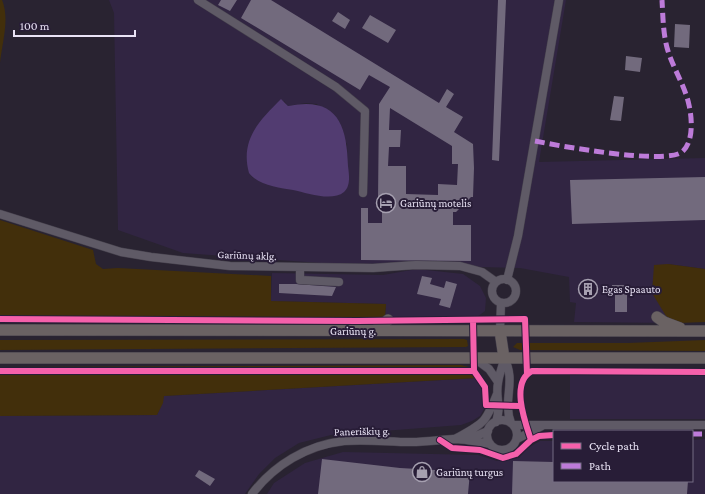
<svg xmlns="http://www.w3.org/2000/svg" width="705" height="494" font-family="'Crimson Pro',serif">
  <style>
    .built { fill: #312542; fill-rule: evenodd }
    .green { fill: #422f0b }
    .water { fill: #523c71 }
    .building { fill: #726a7d; fill-rule: evenodd }
    .lines { fill: none; stroke-linecap: round; stroke-linejoin: round }
    .minor-casing { stroke: #45404c; stroke-width: 9 }
    .highway-casing { stroke: #45404c; stroke-width: 12 }
    .minor { stroke: #5f5a66; stroke-width: 8 }
    .highway { stroke: #6a6263; stroke-width: 11 }
    .quiet { stroke: #bd7bd9; stroke-width: 5; stroke-dasharray: 10 5; stroke-linecap: butt }
    .cycleway-casing { stroke: #281d37; stroke-width: 8 }
    .cycleway { stroke: #f560ab; stroke-width: 6 }
    .labels { text-anchor: middle; stroke-width: 4; stroke-linejoin: round; paint-order: stroke }
    .poi-label { font-size: 11px; fill: #e9e3f5; stroke: #281d37; text-anchor: start }
    .street-label { font-size: 11px; fill: #e9e3f5; stroke: #281d37 }
  </style>
  <rect width="100%" height="100%" fill="#292331"/>
  <path class="built" d="M109,0H566L539,162L705,158V269L668,264L653,281L652,293L678,323L574,322L576,303L570,302L569,277L520,268L321,263L183,253L118,230L114,13ZM284,101L288,106L306,103L317,104L347,144L348,185L326,196L263,183L252,177L248,167Z
    M417,269L463,274L480,286L486,298L485,311L477,317H385L386,304L271,301L272,273L383,275Z
    M570,374H705V419H570Z
    M477,378L483,389L484,409L480,416L472,421L461,425L331,435L299,443L275,458L259,474L245,494H0V416L157,415L164,396Z
    M705,439V494H267L274,483L305,463L343,452L478,455L497,461L519,458L528,448L540,441H554V481H692V440Z"/>
  <path class="green" d="M0,0H2C10,19 2,43 0,63Z
    M0,220L93,250L96,264L103,269L118,268L271,276V301L386,304L385,317L378,321L372,322H0Z
    M668,264L705,269V322L678,323L666,316L652,293L654,265Z
    M464,339L467,340L468,346L466,347L0,350V340Z
    M705,340V351L520,350L513,347L517,343H628Z
    M461,365L477,369V378L164,396L163,403L157,415L0,416V367Z"/>
  <path class="water" d="M281,99L288,106C336,96 347,123 348,166C349,174 351,186 344,192C332,202 307,193 293,190C279,188 258,185 249,173C240,140 259,121 281,99Z"/>
  <path class="building" d="M221,0H237L230,11L218,5Z
    M251,0H271L439,103L447,89L454,94L446,107L463,117L454,132L473,144L474,168L473,197H471L456,212H453V225H471V261L361,260V208H368V223H382V200H378L379,104L390,87L369,75L360,90L241,18ZM390,108L452,146V164H458L457,185L438,184V195L406,194V166H388L389,147H400L401,130H389Z
    M498,0H506L499,161L492,160Z
    M338,12L350,20L345,29L332,21Z
    M370,15L396,30L388,43L362,28Z
    M675,24L690,25L689,48L674,47Z
    M626,56L642,58L640,72L625,70Z
    M614,96L624,97L621,121L610,120Z
    M705,177V220L572,224L570,180Z
    M422,276L432,278L430,284L444,288L446,281L457,284L450,308L439,305L441,299L417,294Z
    M279,284H296L336,287L332,296L279,293Z
    M581,285H596V293H581Z
    M612,285H627V312H615V292H612Z
    M322,459L400,468L470,472L468,494H318Z
    M513,461L554,462V481H688L687,494H512Z
    M199,470L215,479L210,486L195,476Z"/>
  <g class="lines">
    <g class="minor-casing">
      <path id="minor" d="M198,0L336,87L365,111L363,193
        M0,214L121,252L151,257L230,266L373,268L416,265L460,266L482,272L496,282
        M300,267V280L339,282
        M492 291a12 12 0 1 1 24 0a12 12 0 1 1-24 0Z
        M507,280L518,236L559,0
        M500,331L501,303
        M474,358L489,369L498,382
        M504,358C517,381 502,400 511,423
        M487 435a15 15 0 1 1 30 0a15 15 0 1 1-30 0Z
        M496,422C502,406 495,398 498,383C499,374 503,366 504,358
        M514,425H705
        M462,438L476,436L488,431
        M455,439C484,423 485,424 497,394
        M517,439L542,426
        M252,494C274,465 307,445 344,441C366,439 389,442 411,442C425,442 439,440 453,439C465,439 478,442 490,444"/>
    </g>
    <g class="highway-casing">
      <path id="highway" d="M657,317L664,322L680,328
        M0,330L705,331
        M374,331L388,320
        M500,331L504,358
        M0,358H705"/>
    </g>
    <use href="#minor" class="minor"/>
    <use href="#highway" class="highway"/>
    <path class="quiet" d="M535,141C559,146 665,165 682,152C694,142 692,118 689,105C685,86 674,70 668,51C663,35 663,17 662,0
      M692,434H705"/>
    <g class="cycleway-casing">
      <path id="cycleway" d="M0,319L358,321L525,319L527,374
        M473,320L474,371L485,387L486,405L521,406
        M0,371H474
        M440,440L452,448L480,450L503,458L516,454L531,440L539,436L554,435
        M531,440C525,422 510,382 532,371L705,372"/>
    </g>
    <use href="#cycleway" class="cycleway"/>
  </g>
  <defs>
    <g id="hotel-ring" transform="scale(1)"><circle r="9.5" fill="#281d37" stroke="#a6a0b0" stroke-width="1.5"/><path d="M-6-4.5h1.5V1H6V5H4.5V3h-9V5H-6ZM-4 0a1.8 1.8 0 1 1 3.6 0ZM.5 0V-2.5h3Q6-2.5 6 0Z" fill="#a6a0b0"/></g>
    <g id="building-ring" transform="scale(1)"><circle r="9.5" fill="#281d37" stroke="#a6a0b0" stroke-width="1.5"/><path d="M-4-6H4V6H1V3H-1V6H-4ZM-2.5-4.3h1.7v1.8h-1.7ZM.8-4.3h1.7v1.8H.8ZM-2.5-1h1.7V.8h-1.7ZM.8-1h1.7V.8H.8Z" fill="#a6a0b0"/></g>
    <g id="shop-ring" transform="scale(1)"><circle r="9.5" fill="#281d37" stroke="#a6a0b0" stroke-width="1.5"/><path d="M-5-2.5h2.3a2.7 3.5 0 0 1 5.4 0H5L5.5 6h-11ZM-1.5-2.5h3a1.5 2.3 0 0 0-3 0Z" fill="#a6a0b0"/></g>
  </defs>
  <g fill-rule="evenodd">
    <use href="#hotel-ring" x="386" y="203"/>
    <use href="#building-ring" x="588" y="289"/>
    <use href="#shop-ring" x="422" y="472"/>
  </g>
  <g class="labels">
    <g class="poi-label">
      <text x="400" y="207">Gariūnų motelis</text>
      <text x="602" y="293">Egas Spaauto</text>
      <text x="436" y="476">Gariūnų turgus</text>
    </g>
    <g class="street-label">
      <text transform="translate(247 255) rotate(2)" y="4">Gariūnų aklg.</text>
      <text x="353" y="335">Gariūnų g.</text>
      <text transform="translate(362 431) rotate(-1)" y="4">Paneriškių g.</text>
    </g>
  </g>
  <rect x="553" y="430" width="140" height="52" fill="#281d37" stroke="#756c83"/>
  <rect x="561" y="443" width="20" height="6" fill="#f560ab" stroke="#756c83"/>
  <text x="589" y="450" font-size="12" fill="#e9e3f5">Cycle path</text>
  <rect x="561" y="463" width="20" height="6" fill="#bd7bd9" stroke="#756c83"/>
  <text x="589" y="470" font-size="12" fill="#e9e3f5">Path</text>
  <path d="M14 30v6h121v-6" fill="none" stroke="#e9e3f5" stroke-width="2"/>
  <text x="20" y="30" font-size="12" fill="#e9e3f5" stroke="#281d37" stroke-width="3" paint-order="stroke">100 m</text>
</svg>
